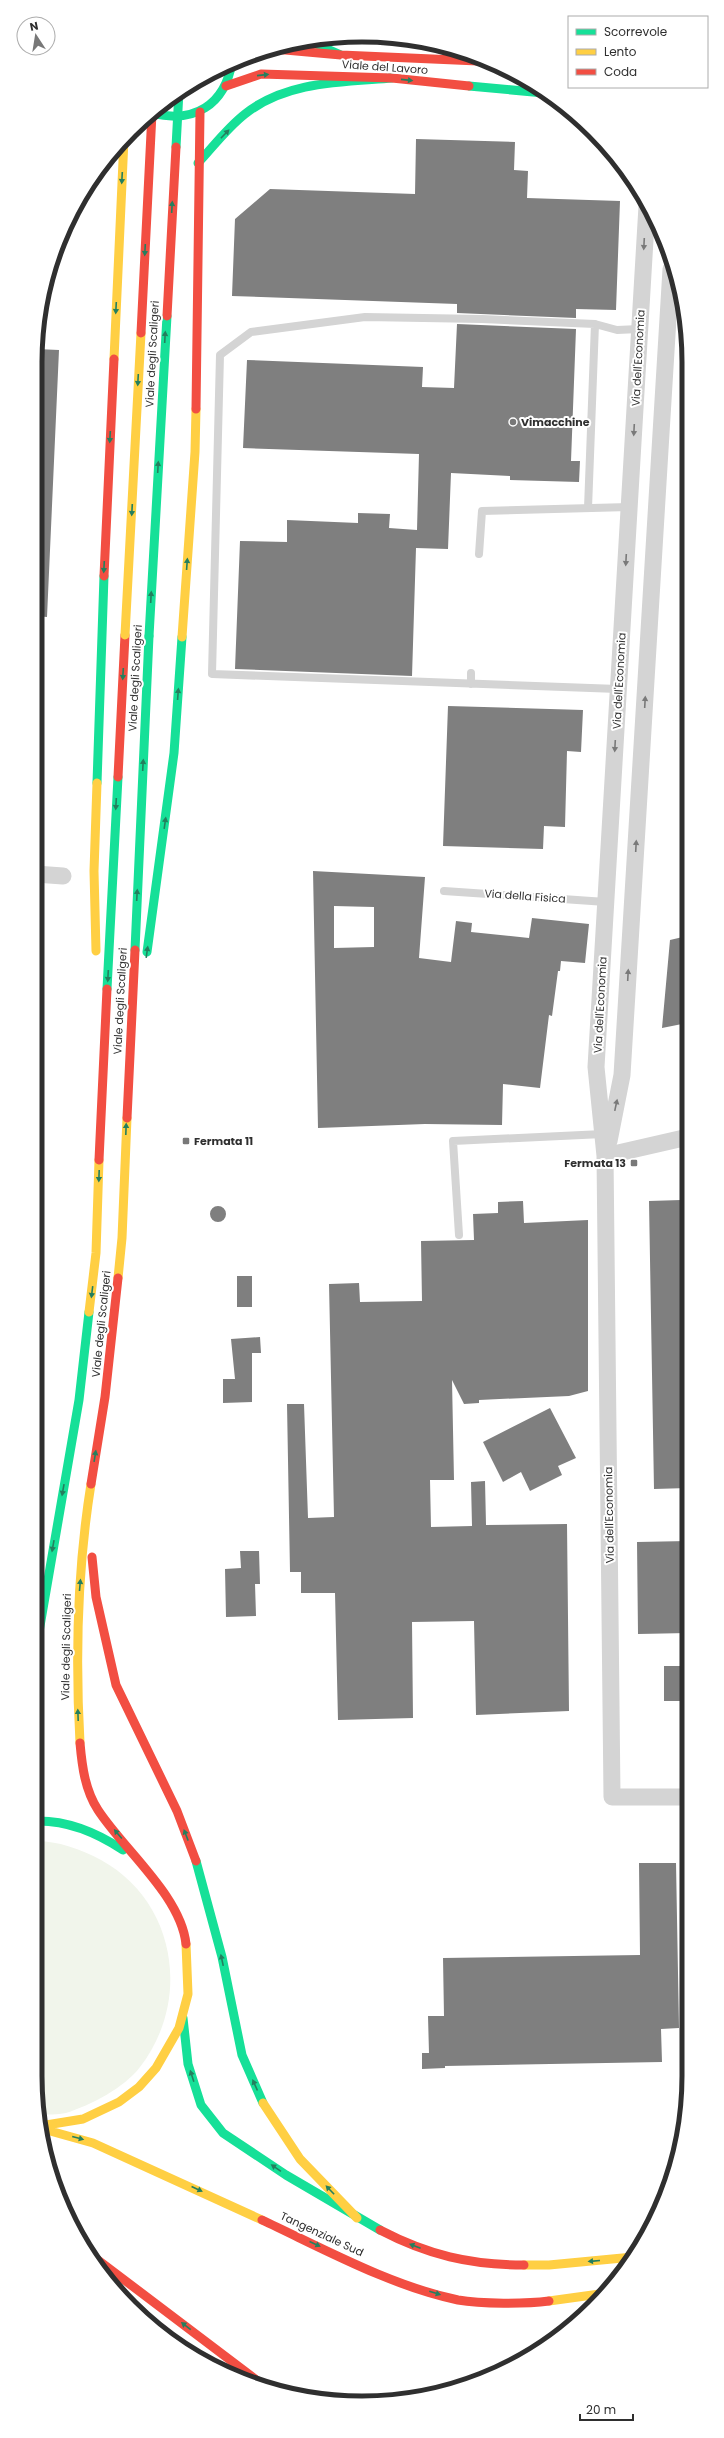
<svg xmlns="http://www.w3.org/2000/svg" width="724" height="2438" font-family="Poppins,sans-serif">
  <style>
    .green { fill: #f1f5eb }
    .building { fill: #7f7f7f; fill-rule: evenodd }
    .lines { fill: none; stroke-linecap: round; stroke-linejoin: round }
    .lane { stroke: #d4d4d4; stroke-width: 8 }
    .street { stroke: #d4d4d4; stroke-width: 17 }
    .fast { stroke: #16e098; stroke-width: 9 }
    .slow { stroke: #ffcf43; stroke-width: 9 }
    .jam { stroke: #f24e42; stroke-width: 9 }
    .fast-bridge { stroke: #16e098; stroke-width: 9 }
    .slow-bridge { stroke: #ffcf43; stroke-width: 9 }
    .jam-bridge { stroke: #f24e42; stroke-width: 9 }
    .oneway { fill: #247f5e }
    .oneway2 { fill: #797979 }
    .poi-dot { fill: #787878; stroke: #fff; stroke-width: 1.5 }
    .labels { text-anchor: middle; stroke-width: 4; stroke-linejoin: round; paint-order: stroke }
    .street-label { font-size: 11px; fill: #2f2f2f; stroke: #fff }
    .poi-label { font-size: 11px; font-weight: bold; fill: #2f2f2f; stroke: #fff; text-anchor: start }
    .rim { fill: none; stroke: #2f2f2f; stroke-width: 5 }
  </style>
  <rect width="100%" height="100%" fill="#fff"/>
  <path class="green" d="M35,1841C58,1841 81,1849 101,1860C176,1901 192,2000 140,2067C124,2088 91,2105 66,2113C58,2115 47,2114 39,2115L35,2076Z"/>
  <path class="building" d="M416,139L515,142L514,170L528,171L527,198L620,201L616,310L576,309V318L457,313V304L232,296L235,219L270,189L415,194Z
    M457,324L576,329L571,461H580L579,482L510,480V476L451,473L448,549L416,548L412,676L235,669L240,541L287,542V520L358,523V513L390,514L389,528L417,530L419,454L243,448L247,360L423,367L422,387L454,388Z
    M36,349L59,350L47,617L35,616Z
    M448,706L583,710L581,752L567,751L565,827L544,826L543,849L443,846Z
    M313,871L425,877L419,958L451,962L456,921L472,923L471,932L529,938L532,918L589,924L585,963L561,961L560,971H558L552,1016L549,1015L540,1088L503,1084L502,1125L425,1124L318,1128ZM334,906L374,907V947L334,948Z
    M687,936V1023L662,1028L670,940Z
    M681,1200V1205L688,1204V1488L654,1489L649,1201Z
    M523,1201L524,1223L588,1220V1391L569,1396L479,1400V1403L464,1404L452,1380L454,1480H430L431,1527L472,1526L471,1482L485,1481L486,1525L567,1524L569,1711L476,1715L474,1621L412,1622L413,1718L338,1720L335,1593H301V1572H290L287,1404H304L308,1518L334,1517L329,1284L359,1283L360,1302L422,1301L421,1241L474,1240L473,1214L498,1213V1202Z
    M210 1214a8 8 0 1 1 16 0a8 8 0 1 1-16 0Z
    M237,1276H252V1307H237Z
    M260,1337L261,1353H252V1402L223,1403V1379H235L231,1339Z
    M550,1408L576,1458L558,1466L562,1475L530,1491L521,1472L503,1482L483,1442Z
    M688,1541V1633L638,1634L637,1542Z
    M240,1551H259L260,1584H255L256,1616L226,1617L225,1569L241,1568Z
    M664,1666H688V1701H664Z
    M639,1863H676L679,2028L661,2029L662,2062L445,2066V2068L422,2069V2053H429L428,2016H444L443,1958L640,1955Z"/>
  <g class="lines">
    <path class="lane" d="M595,324L482,319L365,317L251,332L220,355L212,674L618,689
      M588,508L595,324L617,330L639,329
      M479,554L482,511L629,507
      M471,673V684
      M444,891L606,902
      M459,1235L453,1141L603,1134"/>
    <path class="street" d="M647,206L596,1067L605,1156L612,1797H689
      M35,874L63,876
      M609,1141L622,1075L671,269
      M605,1156L688,1137"/>
    <path class="fast" d="M307,40L341,55
      M469,86L544,93
      M152,113C194,124 225,105 232,62
      M198,163C213,147 227,128 245,114C286,81 342,82 392,78
      M97,783L104,576
      M135,950L149,636
      M147,952L174,753L182,637
      M107,989L118,777
      M35,1655L79,1400L89,1312
      M35,1821C68,1820 96,1832 123,1850
      M196,1861L222,1957L242,2055L263,2103
      M183,2018L188,2064L201,2105L223,2133L286,2175L380,2230"/>
    <path class="slow" d="M114,359L124,139
      M182,637L195,452L196,409
      M96,951L94,871L97,783
      M118,1278L122,1238L127,1118
      M89,1312L96,1253L99,1160
      M80,1743C75,1654 77,1571 91,1484
      M263,2103L300,2159L357,2218
      M40,2126L83,2119L119,2102L139,2087L156,2068L179,2028L188,1994L186,1944
      M43,2129L93,2143L262,2220
      M524,2265H549L633,2257
      M549,2301L607,2293"/>
    <path class="jam" d="M274,49L341,55L478,61
      M226,86L261,74L392,78L469,86
      M196,409L200,112
      M104,576L114,359
      M118,777L125,635
      M127,1118L135,950
      M99,1160L107,989
      M91,1484L105,1397L118,1278
      M92,1557L96,1597L116,1685L177,1811L196,1861
      M80,1743C82,1766 85,1790 98,1810C124,1850 181,1896 186,1944
      M262,2220C324,2249 391,2286 458,2300C481,2304 526,2304 549,2301
      M380,2230C428,2255 470,2265 524,2265
      M94,2257L267,2388"/>
    <path class="fast-bridge" d="M176,147L179,91
      M149,636L167,316"/>
    <path class="slow-bridge" d="M125,635L141,333"/>
    <path class="jam-bridge" d="M167,316L176,147
      M141,333L152,113"/>
  </g>
  <defs><path id="oneway-solid" d="M-6-.8H1V-3.2L6.5 0L1 3.2V.8H-6Z"/></defs>
  <g class="oneway">
    <use href="#oneway-solid" transform="translate(263 75) rotate(-6)"/>
    <use href="#oneway-solid" transform="translate(407 80) rotate(6)"/>
    <use href="#oneway-solid" transform="translate(225 134) rotate(-46)"/>
    <use href="#oneway-solid" transform="translate(122 178) rotate(93)"/>
    <use href="#oneway-solid" transform="translate(172 207) rotate(-87)"/>
    <use href="#oneway-solid" transform="translate(145 250) rotate(93)"/>
    <use href="#oneway-solid" transform="translate(116 308) rotate(93)"/>
    <use href="#oneway-solid" transform="translate(165 337) rotate(-87)"/>
    <use href="#oneway-solid" transform="translate(138 380) rotate(93)"/>
    <use href="#oneway-solid" transform="translate(110 437) rotate(93)"/>
    <use href="#oneway-solid" transform="translate(158 467) rotate(-87)"/>
    <use href="#oneway-solid" transform="translate(132 510) rotate(93)"/>
    <use href="#oneway-solid" transform="translate(187 564) rotate(-86)"/>
    <use href="#oneway-solid" transform="translate(104 567) rotate(93)"/>
    <use href="#oneway-solid" transform="translate(151 597) rotate(-87)"/>
    <use href="#oneway-solid" transform="translate(123 674) rotate(93)"/>
    <use href="#oneway-solid" transform="translate(178 694) rotate(-86)"/>
    <use href="#oneway-solid" transform="translate(143 765) rotate(-87)"/>
    <use href="#oneway-solid" transform="translate(116 804) rotate(93)"/>
    <use href="#oneway-solid" transform="translate(165 823) rotate(-82)"/>
    <use href="#oneway-solid" transform="translate(137 895) rotate(-87)"/>
    <use href="#oneway-solid" transform="translate(147 952) rotate(-82)"/>
    <use href="#oneway-solid" transform="translate(108 976) rotate(93)"/>
    <use href="#oneway-solid" transform="translate(126 1129) rotate(-88)"/>
    <use href="#oneway-solid" transform="translate(99 1176) rotate(92)"/>
    <use href="#oneway-solid" transform="translate(92 1292) rotate(97)"/>
    <use href="#oneway-solid" transform="translate(95 1456) rotate(-81)"/>
    <use href="#oneway-solid" transform="translate(63 1490) rotate(100)"/>
    <use href="#oneway-solid" transform="translate(53 1546) rotate(100)"/>
    <use href="#oneway-solid" transform="translate(80 1585) rotate(-85)"/>
    <use href="#oneway-solid" transform="translate(78 1715) rotate(-92)"/>
    <use href="#oneway-solid" transform="translate(118 1834) rotate(-130)"/>
    <use href="#oneway-solid" transform="translate(186 1835) rotate(-111)"/>
    <use href="#oneway-solid" transform="translate(222 1960) rotate(-102)"/>
    <use href="#oneway-solid" transform="translate(192 2076) rotate(-108)"/>
    <use href="#oneway-solid" transform="translate(255 2085) rotate(-114)"/>
    <use href="#oneway-solid" transform="translate(78 2138) rotate(15)"/>
    <use href="#oneway-solid" transform="translate(276 2168) rotate(-146)"/>
    <use href="#oneway-solid" transform="translate(197 2189) rotate(25)"/>
    <use href="#oneway-solid" transform="translate(330 2190) rotate(-134)"/>
    <use href="#oneway-solid" transform="translate(315 2244) rotate(25)"/>
    <use href="#oneway-solid" transform="translate(415 2246) rotate(-159)"/>
    <use href="#oneway-solid" transform="translate(594 2261) rotate(175)"/>
    <use href="#oneway-solid" transform="translate(435 2293) rotate(17)"/>
    <use href="#oneway-solid" transform="translate(186 2326) rotate(-142)"/>
  </g>
  <g class="oneway2">
    <use href="#oneway-solid" transform="translate(644 244) rotate(93)"/>
    <use href="#oneway-solid" transform="translate(634 430) rotate(93)"/>
    <use href="#oneway-solid" transform="translate(626 560) rotate(93)"/>
    <use href="#oneway-solid" transform="translate(645 702) rotate(-87)"/>
    <use href="#oneway-solid" transform="translate(615 746) rotate(93)"/>
    <use href="#oneway-solid" transform="translate(636 846) rotate(-87)"/>
    <use href="#oneway-solid" transform="translate(628 975) rotate(-87)"/>
    <use href="#oneway-solid" transform="translate(616 1105) rotate(-78)"/>
  </g>
  <g class="poi-dot">
    <circle cx="513" cy="422" r="4"/>
    <rect x="182" y="1137" width="8" height="8" rx="2"/>
    <rect x="630" y="1159" width="8" height="8" rx="2"/>
  </g>
  <g class="labels">
    <g class="street-label">
      <text transform="translate(385 67) rotate(4)" y="4">Viale del Lavoro</text>
      <text transform="translate(152 354) rotate(-87)" y="4">Viale degli Scaligeri</text>
      <text transform="translate(638 358) rotate(-87)" y="4">Via dell'Economia</text>
      <text transform="translate(135 678) rotate(-87)" y="4">Viale degli Scaligeri</text>
      <text transform="translate(619 681) rotate(-87)" y="4">Via dell'Economia</text>
      <text transform="translate(525 896) rotate(4)" y="4">Via della Fisica</text>
      <text transform="translate(120 1001) rotate(-87)" y="4">Viale degli Scaligeri</text>
      <text transform="translate(600 1005) rotate(-87)" y="4">Via dell'Economia</text>
      <text transform="translate(101 1324) rotate(-84)" y="4">Viale degli Scaligeri</text>
      <text transform="translate(609 1515) rotate(-91)" y="4">Via dell'Economia</text>
      <text transform="translate(66 1647) rotate(-89)" y="4">Viale degli Scaligeri</text>
      <text transform="translate(322 2234) rotate(25)" y="4">Tangenziale Sud</text>
    </g>
    <g class="poi-label">
      <text x="521" y="426">Vimacchine</text>
      <text x="194" y="1145">Fermata 11</text>
      <text x="626" y="1167" text-anchor="end">Fermata 13</text>
    </g>
  </g>
  <path d="M0 0H724V2438H0ZM362 42H362A320 320 0 0 1 682 362V2076A320 320 0 0 1 362 2396H362A320 320 0 0 1 42 2076V362A320 320 0 0 1 362 42Z" fill="#fff" fill-rule="evenodd"/>
  <path class="rim" d="M362 42H362A320 320 0 0 1 682 362V2076A320 320 0 0 1 362 2396H362A320 320 0 0 1 42 2076V362A320 320 0 0 1 362 42Z"/>
  <rect x="568" y="16" width="140" height="72" fill="#ffffff" stroke="#acacac"/>
  <rect x="576" y="29" width="20" height="6" fill="#16e098" stroke="#acacac"/>
  <text x="604" y="36" font-size="12" fill="#2f2f2f">Scorrevole</text>
  <rect x="576" y="49" width="20" height="6" fill="#ffcf43" stroke="#acacac"/>
  <text x="604" y="56" font-size="12" fill="#2f2f2f">Lento</text>
  <rect x="576" y="69" width="20" height="6" fill="#f24e42" stroke="#acacac"/>
  <text x="604" y="76" font-size="12" fill="#2f2f2f">Coda</text>
  <g transform="translate(36 36) rotate(348)"><circle r="19" fill="#ffffff" stroke="#acacac"/>
  <path d="M0-3L7 15L0 10L-7 15Z" fill="#787878"/>
  <text y="-6" font-size="11" font-weight="bold" text-anchor="middle" fill="#2f2f2f">N</text>
  </g>
  <path d="M580 2414v6h53v-6" fill="none" stroke="#2f2f2f" stroke-width="2"/>
  <text x="586" y="2414" font-size="12" fill="#2f2f2f" stroke="#ffffff" stroke-width="3" paint-order="stroke">20 m</text>
</svg>
